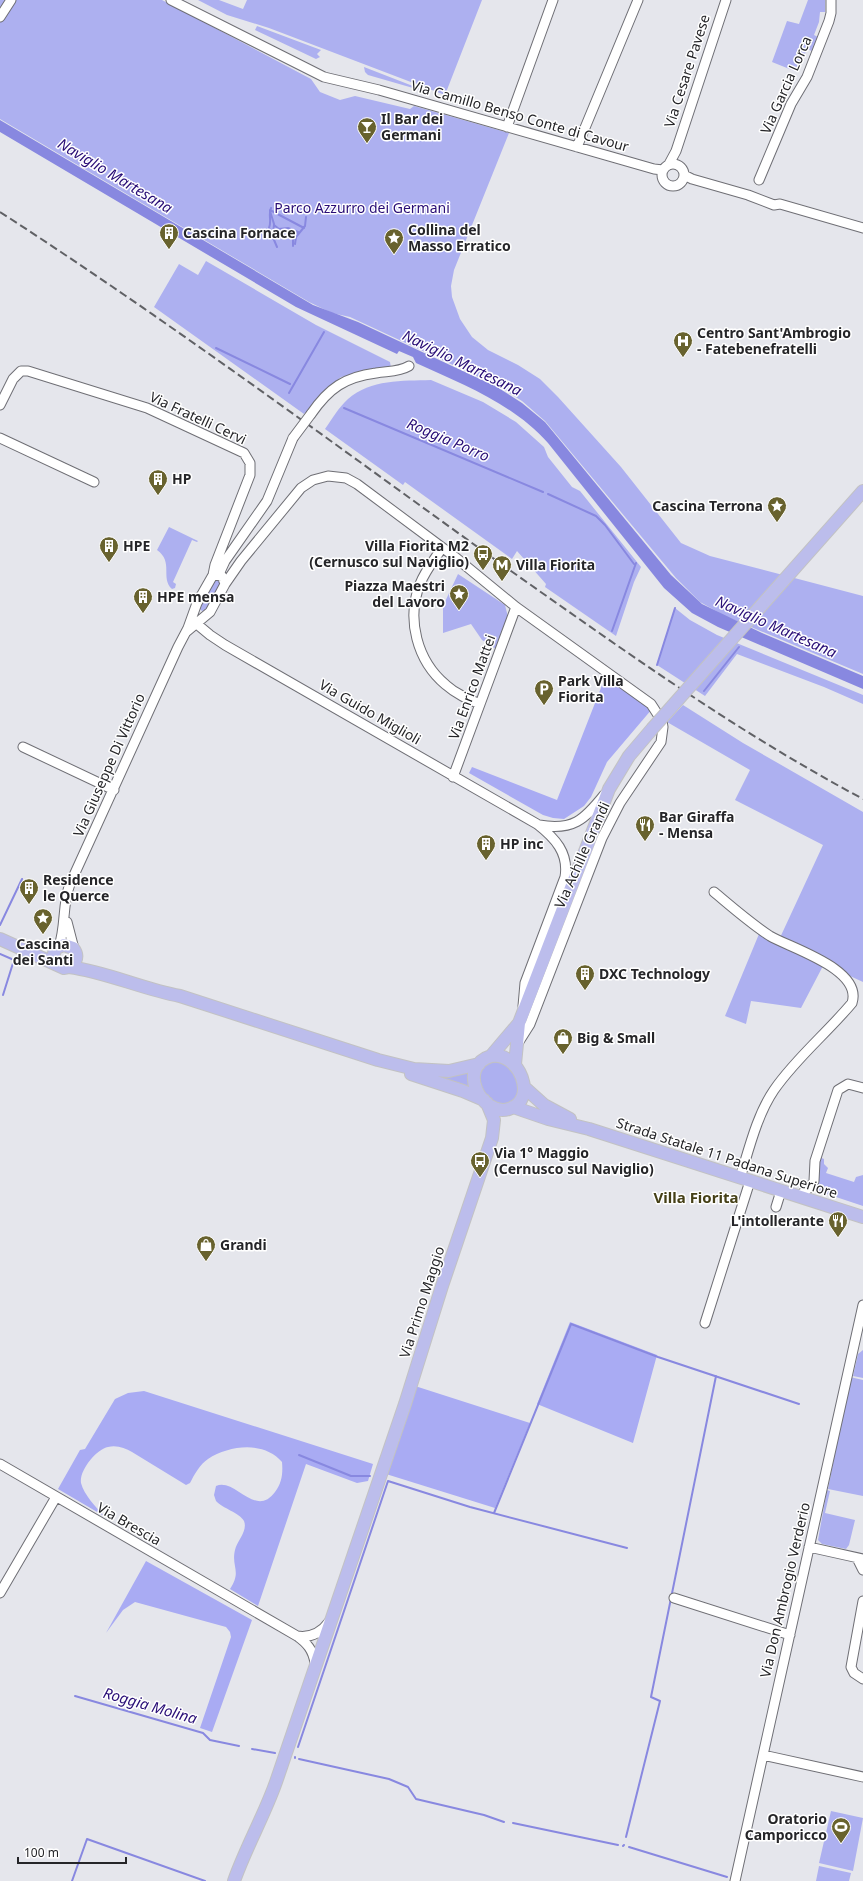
<svg xmlns="http://www.w3.org/2000/svg" width="863" height="1881" font-family="'Noto Sans',sans-serif">
  <style>
    .green { fill: #adb0f0 }
    .forest { fill: #a9abf3 }
    .water { fill: #8888e0 }
    .lines { fill: none; stroke-linecap: round; stroke-linejoin: round }
    .stream { stroke: #8888e0; stroke-width: 2 }
    .minor-casing { stroke: #6f6f75; stroke-width: 11 }
    .major-casing { stroke: #c2c2c3; stroke-width: 14 }
    .minor { stroke: #fff; stroke-width: 9 }
    .major { stroke: #bcbdec; stroke-width: 12 }
    .rail { stroke: #606165; stroke-width: 2; stroke-dasharray: 8 4; stroke-linecap: butt }
    .minor-bridge-casing { stroke: #6f6f75; stroke-width: 11; stroke-linecap: butt }
    .major-bridge-casing { stroke: #c2c2c3; stroke-width: 14; stroke-linecap: butt }
    .minor-bridge { stroke: #fff; stroke-width: 9 }
    .major-bridge { stroke: #bcbdec; stroke-width: 12 }
    .labels { text-anchor: middle; stroke-width: 3; stroke-linejoin: round; paint-order: stroke }
    .street-label { font-size: 14px; fill: #252528; stroke: #fff }
    .poi-label { font-size: 14px; font-weight: bold; fill: #252528; stroke: #fff; text-anchor: start }
    .park-label { font-size: 14px; fill: #280c75; stroke: #fff }
    .water-label { font-size: 15px; font-style: italic; fill: #280d76; stroke: #fff }
    .neighbourhood-label { font-size: 15px; font-weight: bold; fill: #454017; stroke: #fff }
  </style>
  <rect width="100%" height="100%" fill="#e5e6ec"/>
  <path class="green" d="M0,0H162L311,79L320,92L340,100L355,96L410,109L414,106L509,133L454,270L451,286L452,297L460,319L472,337L488,350L518,365L540,379L558,397L621,467L681,543L710,556L863,596V674L725,616L700,602L676,578L545,421L522,401L498,386L350,317L332,313L309,302L0,119Z
    M198,0H219L243,9L247,0H482L445,95L269,28L227,15Z
    M808,0H825V12H820L819,22L814,35L818,37L812,51L807,49L797,72L772,62L787,21L799,24Z
    M257,26L321,50L317,54L320,57L316,59L255,30Z
    M364,67L418,88L420,90L368,75L365,72Z
    M206,261L316,325L390,362L391,368L341,377L323,392L304,414L154,307L179,264L198,275Z
    M431,380L483,402L516,422L544,447L548,457L572,487L580,491L641,567L634,582L616,636L545,587L546,584L517,551L512,559L405,482L403,485L325,429C332,419 339,407 348,399C371,379 402,381 431,380Z
    M169,527L198,541L197,542L192,540L173,582L176,584L175,588L172,589C160,578 174,562 157,550Z
    M458,574L505,605L508,617L496,649L482,640L471,624L443,633V606Z
    M218,577L221,583L207,609L202,611L199,608L213,579Z
    M675,608L690,620L717,635L863,695V704L824,687L737,654L705,696L657,665Z
    M683,705L743,743L863,812V982L824,964L801,1008L751,1001L746,1024L725,1016L759,934L778,942L823,845L735,800L750,770L667,722Z
    M491,1061L507,1063L519,1082L518,1097L507,1105L492,1102L481,1089L478,1074L480,1070Z
    M470,1070L473,1091L430,1074Z
    M819,1157L824,1159V1164L828,1168L826,1173L854,1182L856,1177L863,1175V1206L812,1189Z
    M863,1350V1378L853,1376L858,1354Z
    M850,1377L863,1380V1496L828,1489Z
    M827,1490L830,1491L825,1513L855,1520L849,1545L846,1549L822,1544L818,1540Z
    M831,1811L863,1818L853,1871L819,1863Z
    M819,1866L851,1873L849,1881H816Z"/>
  <path class="forest" d="M606,675L652,709L607,762L591,797L584,806L564,819L553,818L543,815L469,773L472,767L557,800Z
    M570,1322L657,1355L633,1443L537,1404Z
    M415,1386L530,1423L495,1508L386,1474Z
    M144,1391L373,1464L368,1481L357,1483L306,1464L258,1606L230,1589C242,1571 231,1567 235,1550C237,1541 248,1531 244,1521C240,1513 222,1508 216,1501L214,1495L216,1486C235,1477 255,1519 275,1492C282,1483 283,1473 282,1462C264,1441 230,1445 208,1459C200,1464 194,1475 190,1483L186,1485L132,1452C125,1448 117,1445 108,1447C97,1449 79,1470 81,1483C84,1495 96,1507 104,1516L58,1489L80,1450L85,1449L115,1399L128,1393Z
    M146,1561L252,1620L212,1732L200,1728L231,1637L230,1632L226,1627L135,1602L123,1610L106,1633Z"/>
  <path class="water" d="M0,120L313,305L358,322L497,387L522,403L545,422L671,575L702,604L762,633L863,676V689L718,627L692,613L664,588L548,443C512,403 464,385 416,363L413,357L399,351L397,354L296,307L0,132Z"/>
  <g class="lines">
    <path class="stream" d="M271,208C268,215 272,221 269,228L277,247
      M270,210L304,228
      M270,211L274,224L273,236
      M274,225L279,229L288,228L298,232
      M295,244L296,237L305,226L306,217
      M293,246V235L298,232
      M216,348L290,384
      M289,393L324,332
      M344,408L543,492
      M548,494L596,516L605,525L634,564
      M612,631L636,563
      M657,665L675,608
      M704,691L739,647
      M0,925L22,879
      M0,954L14,960L3,995
      M299,1455L351,1476H370
      M494,1513L571,1324L658,1357L799,1404
      M75,1696L203,1733L210,1740L239,1746
      M298,1747L388,1481L470,1507L627,1548
      M252,1749L275,1753
      M295,1758V1757
      M299,1759L389,1779L408,1787L416,1799L484,1815L504,1822
      M513,1823L618,1845
      M626,1837L660,1701L651,1697L716,1376
      M623,1846L624,1845
      M629,1847L727,1877
      M72,1881L87,1839L205,1881"/>
    <g class="minor-casing">
      <path id="minor" d="M171,0L324,77L379,90L654,169L663,170
        M0,17L11,0
        M507,127L553,0
        M577,147L638,0
        M662 175a11 11 0 1 1 22 0a11 11 0 1 1-22 0Z
        M669,164L676,151L726,0
        M684,175L692,179L748,195L774,205L780,204L863,228
        M759,180L791,104L807,77L829,21L831,13V0
        M0,405L13,379L21,371H28L147,408L244,453L250,463V475L215,565L213,575
        M311,414C329,388 345,377 376,373C388,371 399,372 409,366
        M0,438L94,482
        M442,548C434,560 425,571 420,584C406,619 417,661 446,685C456,694 468,699 480,704
        M219,574L225,561L267,501L293,438
        M192,620L210,635L225,645L537,824C555,838 569,853 565,877L525,983L523,1006
        M186,632L210,612L225,584L241,561L301,488L313,480L328,476L346,478L357,484L455,557L516,607L651,704L662,721L663,727L661,742L620,803L602,838L530,1024L518,1043
        M23,747L114,790
        M453,777L516,607
        M539,825C573,831 584,820 604,795
        M714,892C732,907 750,923 770,936C790,948 863,969 852,1003C827,1033 796,1058 774,1090C757,1115 749,1149 740,1178
        M67,922L74,949
        M59,946C66,926 62,904 70,884L178,647L188,628L197,603L213,575L222,576L225,584
        M798,1197L810,1187L814,1181L815,1161L838,1090L848,1084L863,1088
        M776,1207L781,1191
        M705,1323L750,1181
        M0,1464L297,1636C307,1643 313,1650 315,1663
        M809,1547L863,1559
        M857,1558L863,1570
        M0,1593L56,1497
        M674,1598L790,1635
        M863,1601L851,1667L854,1673L863,1679
        M297,1636C311,1638 321,1633 329,1622
        M763,1755L863,1777
        M735,1881L863,1305"/>
    </g>
    <g class="major-casing">
      <path id="major" d="M761,606L863,491
        M0,939L64,968C75,967 80,957 73,948L64,945L56,948L53,956L57,964
        M69,967C107,972 142,989 180,996L378,1060L414,1069L449,1071L479,1064
        M491,1056L519,1023L609,789L629,756L652,729
        M491,1056C519,1051 539,1100 509,1109C481,1117 456,1067 491,1056Z
        M515,1064L519,1023
        M411,1074L463,1091L484,1100
        M524,1087L544,1105L570,1119
        M513,1107L548,1119L589,1129L863,1217
        M234,1881C246,1847 264,1816 276,1782L405,1404L442,1286L492,1138L494,1120L487,1103"/>
    </g>
    <use href="#minor" class="minor"/>
    <use href="#major" class="major"/>
    <path class="rail" d="M0,212C175,325 342,450 511,571C626,652 739,733 863,799"/>
    <g class="minor-bridge-casing">
      <path id="minor-bridge" d="M293,438L311,414"/>
    </g>
    <g class="major-bridge-casing">
      <path id="major-bridge" d="M652,729L761,606"/>
    </g>
    <use href="#minor-bridge" class="minor-bridge"/>
    <use href="#major-bridge" class="major-bridge"/>
  </g>
  <defs>
    <g id="bar-pin" transform="scale(1)"><path d="M0 17L-7.5 6A9.5 9.5 0 1 1 7.5 6Z" fill="#68622e" stroke="#fff"/><path d="M-6-5H6L.8 .8V4.5H3.5V6h-7V4.5H-.8V.8Z" fill="#fff"/></g>
    <g id="building-pin" transform="scale(1)"><path d="M0 17L-7.5 6A9.5 9.5 0 1 1 7.5 6Z" fill="#68622e" stroke="#fff"/><path d="M-4-6H4V6H1V3H-1V6H-4ZM-2.5-4.3h1.7v1.8h-1.7ZM.8-4.3h1.7v1.8H.8ZM-2.5-1h1.7V.8h-1.7ZM.8-1h1.7V.8H.8Z" fill="#fff"/></g>
    <g id="sight-pin" transform="scale(1)"><path d="M0 17L-7.5 6A9.5 9.5 0 1 1 7.5 6Z" fill="#68622e" stroke="#fff"/><path d="M0-6L1.8-2.2L6-1.7L2.9 1.2L3.7 5.4L0 3.3L-3.7 5.4L-2.9 1.2L-6-1.7L-1.8-2.2Z" fill="#fff"/></g>
    <g id="hospital-pin" transform="scale(1)"><path d="M0 17L-7.5 6A9.5 9.5 0 1 1 7.5 6Z" fill="#68622e" stroke="#fff"/><path d="M-5-5h3v3.5h4V-5h3V5h-3V1.5h-4V5h-3Z" fill="#fff"/></g>
    <g id="bus-pin" transform="scale(1)"><path d="M0 17L-7.5 6A9.5 9.5 0 1 1 7.5 6Z" fill="#68622e" stroke="#fff"/><path d="M-5-6H5V4H4V6H2V4H-2V6H-4V4H-5ZM-3.5-4V0h7V-4ZM-3.5 1.2v1.5H-2V1.2ZM2 1.2v1.5H3.5V1.2Z" fill="#fff"/></g>
    <g id="metro-pin" transform="scale(1)"><path d="M0 17L-7.5 6A9.5 9.5 0 1 1 7.5 6Z" fill="#68622e" stroke="#fff"/><path d="M-5.5 5V-5H-3L0 0L3-5H5.5V5H3V-.5L0 4L-3-.5V5Z" fill="#fff"/></g>
    <g id="parking-pin" transform="scale(1)"><path d="M0 17L-7.5 6A9.5 9.5 0 1 1 7.5 6Z" fill="#68622e" stroke="#fff"/><path d="M-3.5-5.5H1a3.5 3.5 0 0 1 0 7H-1V5.5H-3.5ZM-1-3.4V-.6H.8a1.4 1.4 0 0 0 0-2.8Z" fill="#fff"/></g>
    <g id="restaurant-pin" transform="scale(1)"><path d="M0 17L-7.5 6A9.5 9.5 0 1 1 7.5 6Z" fill="#68622e" stroke="#fff"/><path d="M-5-6h1v4h1v-4h1v4h1v-4h1v5L-1.5 .5V6h-2V.5L-5-1ZM5-6V6H3V1.5H1.5Q1.5-4 5-6Z" fill="#fff"/></g>
    <g id="shop-pin" transform="scale(1)"><path d="M0 17L-7.5 6A9.5 9.5 0 1 1 7.5 6Z" fill="#68622e" stroke="#fff"/><path d="M-5-2.5h2.3a2.7 3.5 0 0 1 5.4 0H5L5.5 6h-11ZM-1.5-2.5h3a1.5 2.3 0 0 0-3 0Z" fill="#fff"/></g>
    <g id="stadium-pin" transform="scale(1)"><path d="M0 17L-7.5 6A9.5 9.5 0 1 1 7.5 6Z" fill="#68622e" stroke="#fff"/><path d="M0-5a6.5 5 0 1 0 0 10a6.5 5 0 1 0 0-10ZM-3.5-1.8h7v3.6h-7Z" fill="#fff"/></g>
  </defs>
  <g fill-rule="evenodd">
    <use href="#bar-pin" x="367" y="127"/>
    <use href="#building-pin" x="169" y="233"/>
    <use href="#sight-pin" x="394" y="238"/>
    <use href="#hospital-pin" x="683" y="341"/>
    <use href="#building-pin" x="158" y="479"/>
    <use href="#sight-pin" x="777" y="506"/>
    <use href="#building-pin" x="109" y="546"/>
    <use href="#bus-pin" x="483" y="554"/>
    <use href="#metro-pin" x="502" y="565"/>
    <use href="#sight-pin" x="459" y="594"/>
    <use href="#building-pin" x="143" y="597"/>
    <use href="#parking-pin" x="544" y="689"/>
    <use href="#restaurant-pin" x="645" y="825"/>
    <use href="#building-pin" x="486" y="844"/>
    <use href="#building-pin" x="29" y="888"/>
    <use href="#sight-pin" x="43" y="918"/>
    <use href="#building-pin" x="585" y="974"/>
    <use href="#shop-pin" x="563" y="1038"/>
    <use href="#bus-pin" x="480" y="1161"/>
    <use href="#restaurant-pin" x="838" y="1221"/>
    <use href="#shop-pin" x="206" y="1245"/>
    <use href="#stadium-pin" x="841" y="1827"/>
  </g>
  <g class="labels">
    <g class="street-label">
      <text transform="translate(687 71) rotate(-72)" y="5">Via Cesare Pavese</text>
      <text transform="translate(786 85) rotate(-66)" y="5">Via Garcia Lorca</text>
      <text transform="translate(520 116) rotate(16)" y="5">Via Camillo Benso Conte di Cavour</text>
      <text transform="translate(198 418) rotate(25)" y="5">Via Fratelli Cervi</text>
      <text transform="translate(472 687) rotate(-70)" y="5">Via Enrico Mattei</text>
      <text transform="translate(370 712) rotate(30)" y="5">Via Guido Miglioli</text>
      <text transform="translate(109 765) rotate(-66)" y="5">Via Giuseppe Di Vittorio</text>
      <text transform="translate(582 855) rotate(-66)" y="5">Via Achille Grandi</text>
      <text transform="translate(727 1158) rotate(18)" y="5">Strada Statale 11 Padana Superiore</text>
      <text transform="translate(422 1302) rotate(-72)" y="5">Via Primo Maggio</text>
      <text transform="translate(129 1524) rotate(30)" y="5">Via Brescia</text>
      <text transform="translate(785 1590) rotate(-77)" y="5">Via Don Ambrogio Verderio</text>
    </g>
    <g class="poi-label">
      <text x="381" y="124">Il Bar dei<tspan x="381" dy="16">Germani</tspan></text>
      <text x="408" y="235">Collina del<tspan x="408" dy="16">Masso Erratico</tspan></text>
      <text x="183" y="238">Cascina Fornace</text>
      <text x="697" y="338">Centro Sant'Ambrogio<tspan x="697" dy="16">- Fatebenefratelli</tspan></text>
      <text x="172" y="484">HP</text>
      <text x="763" y="511" text-anchor="end">Cascina Terrona</text>
      <text x="123" y="551">HPE</text>
      <text x="469" y="551" text-anchor="end">Villa Fiorita M2<tspan x="469" dy="16">(Cernusco sul Naviglio)</tspan></text>
      <text x="516" y="570">Villa Fiorita</text>
      <text x="445" y="591" text-anchor="end">Piazza Maestri<tspan x="445" dy="16">del Lavoro</tspan></text>
      <text x="157" y="602">HPE mensa</text>
      <text x="558" y="686">Park Villa<tspan x="558" dy="16">Fiorita</tspan></text>
      <text x="659" y="822">Bar Giraffa<tspan x="659" dy="16">- Mensa</tspan></text>
      <text x="500" y="849">HP inc</text>
      <text x="43" y="885">Residence<tspan x="43" dy="16">le Querce</tspan></text>
      <text x="43" y="949" text-anchor="middle">Cascina<tspan x="43" dy="16">dei Santi</tspan></text>
      <text x="599" y="979">DXC Technology</text>
      <text x="577" y="1043">Big &amp; Small</text>
      <text x="494" y="1158">Via 1° Maggio<tspan x="494" dy="16">(Cernusco sul Naviglio)</tspan></text>
      <text x="824" y="1226" text-anchor="end">L'intollerante</text>
      <text x="220" y="1250">Grandi</text>
      <text x="827" y="1824" text-anchor="end">Oratorio<tspan x="827" dy="16">Camporicco</tspan></text>
    </g>
    <g class="park-label">
      <text x="362" y="213">Parco Azzurro dei Germani</text>
    </g>
    <g class="water-label">
      <text transform="translate(115 176) rotate(31)" y="5">Naviglio Martesana</text>
      <text transform="translate(462 363) rotate(26)" y="5">Naviglio Martesana</text>
      <text transform="translate(448 440) rotate(23)" y="5">Roggia Porro</text>
      <text transform="translate(776 627) rotate(24)" y="5">Naviglio Martesana</text>
      <text transform="translate(150 1706) rotate(16)" y="5">Roggia Molina</text>
    </g>
    <g class="neighbourhood-label">
      <text x="696" y="1203">Villa Fiorita</text>
    </g>
  </g>
  <path d="M18 1857v6h108v-6" fill="none" stroke="#252528" stroke-width="2"/>
  <text x="24" y="1857" font-size="12" fill="#252528" stroke="#ffffff" stroke-width="3" paint-order="stroke">100 m</text>
</svg>
